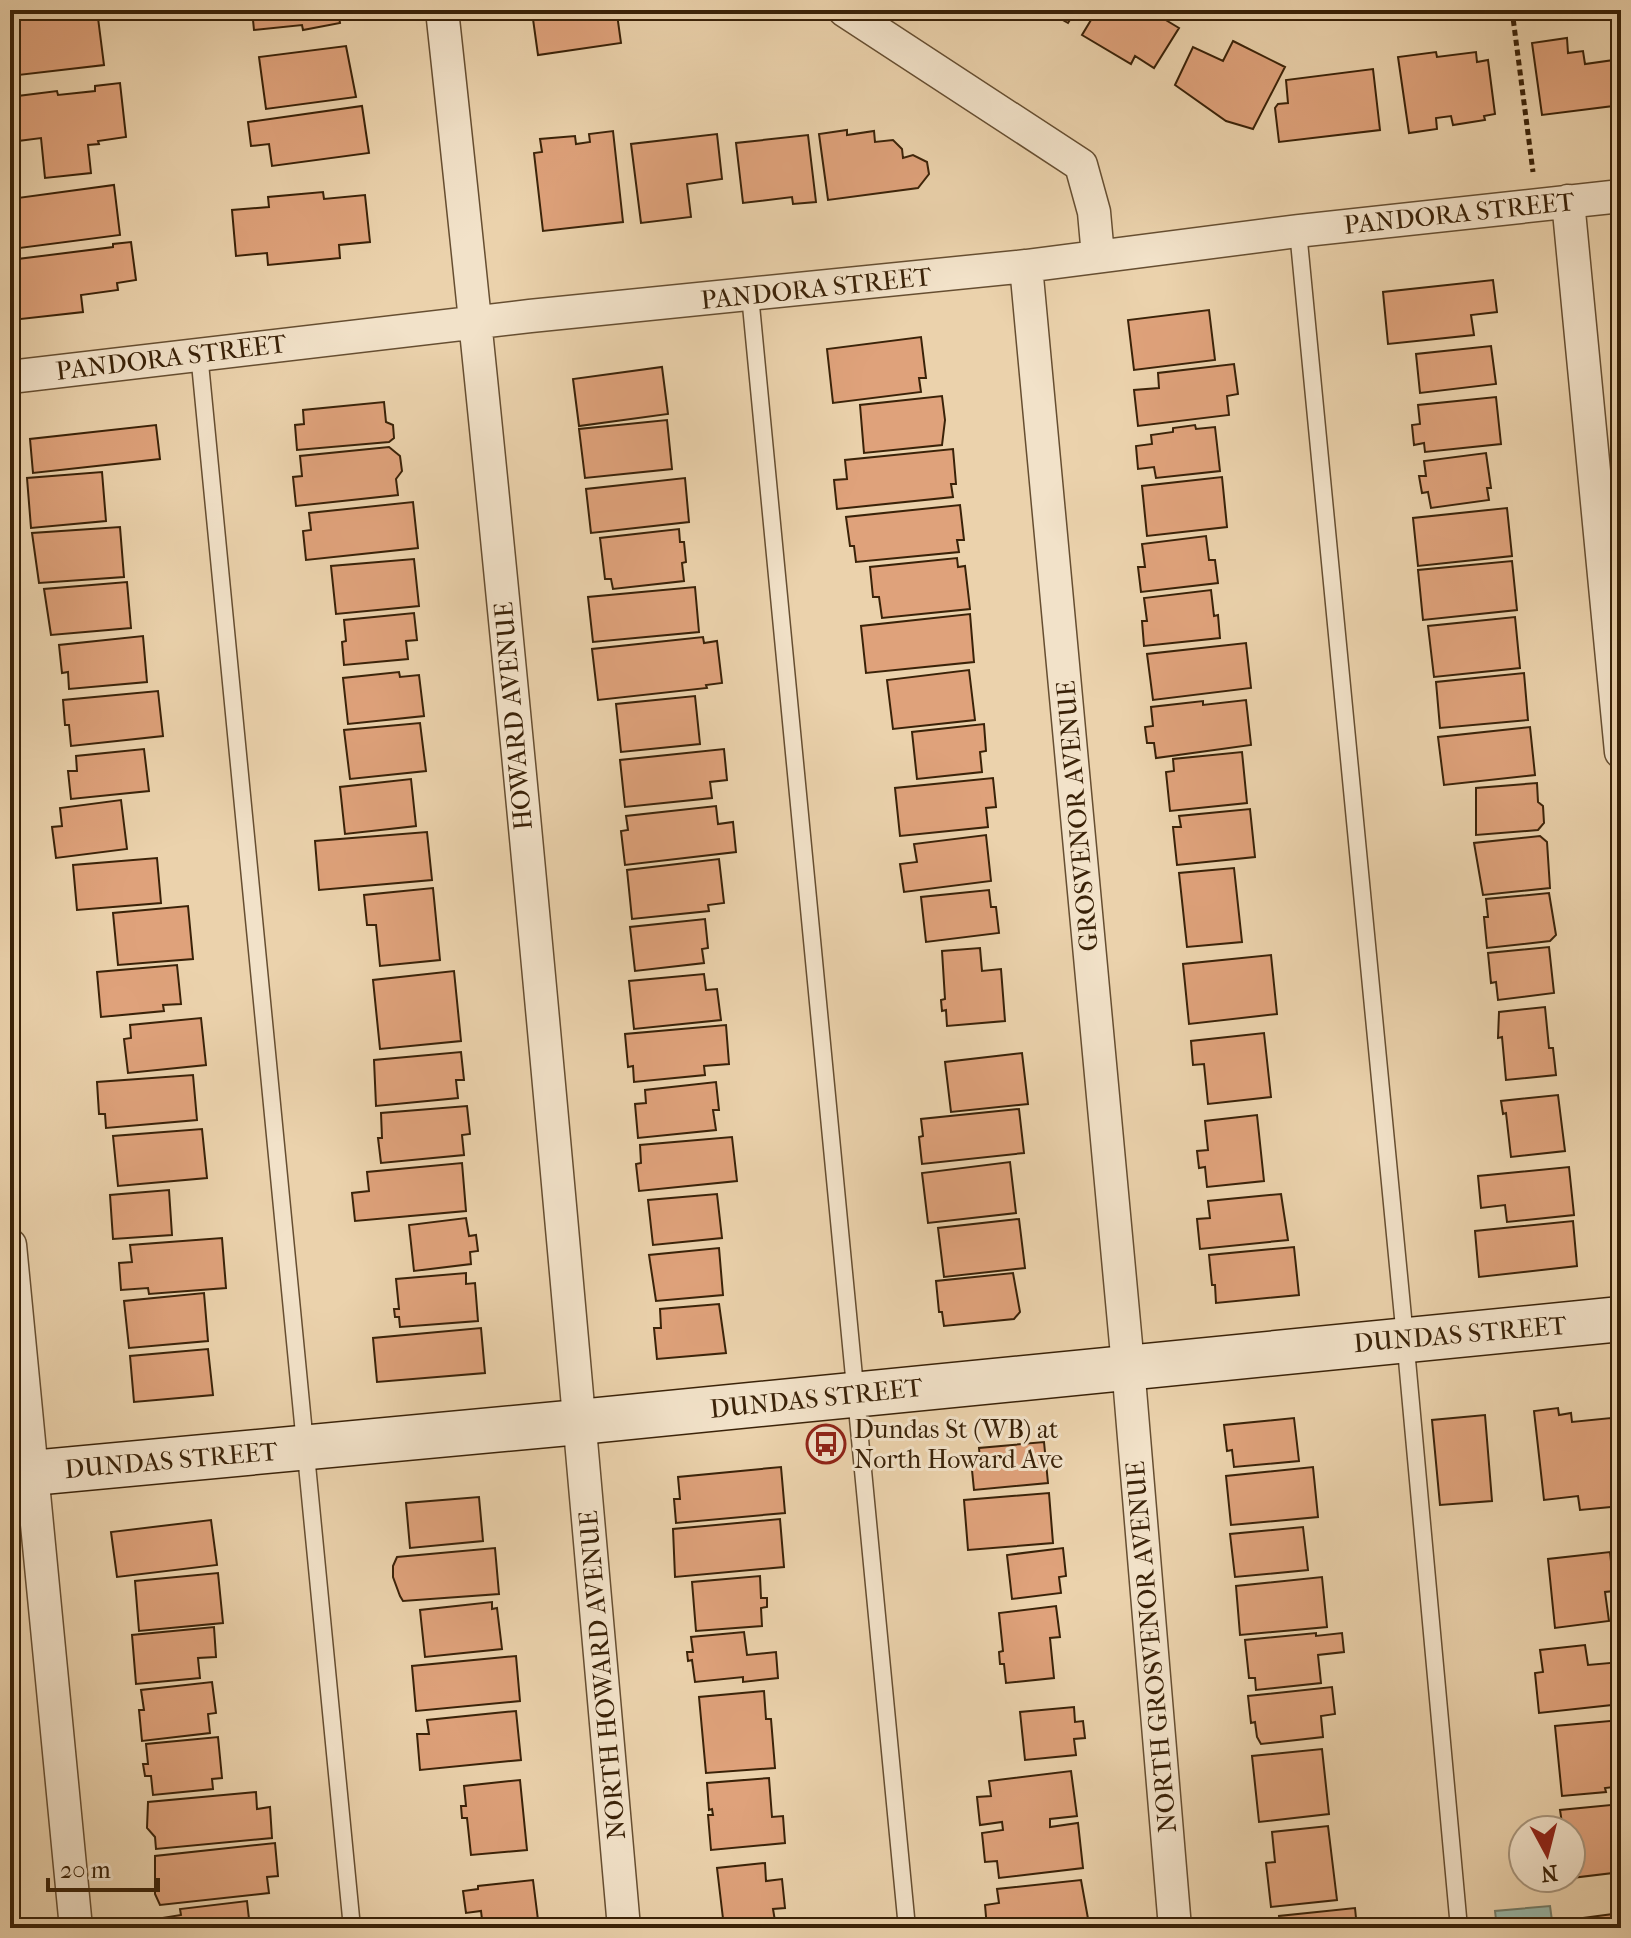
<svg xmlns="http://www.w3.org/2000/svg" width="1631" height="1938" font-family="'IM FELL French Canon',serif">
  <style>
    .water { fill: #98b8aa; stroke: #727c69; stroke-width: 2 }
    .building { fill: #dfa27b; stroke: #3a2208; stroke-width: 2 }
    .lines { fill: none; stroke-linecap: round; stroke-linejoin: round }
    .lane-casing { stroke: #664e31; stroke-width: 19 }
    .street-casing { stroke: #664e31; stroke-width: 35 }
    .secondary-casing { stroke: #3a2208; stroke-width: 47 }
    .path { stroke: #3a2208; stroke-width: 5; stroke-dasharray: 6 4; stroke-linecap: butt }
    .lane { stroke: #f2e2c9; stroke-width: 16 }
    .street { stroke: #f2e2c9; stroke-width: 32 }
    .secondary { stroke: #f2e2c9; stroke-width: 44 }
    .labels { text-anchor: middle; stroke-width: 6; stroke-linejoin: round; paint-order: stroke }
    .street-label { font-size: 26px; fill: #3a2208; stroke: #f2e2c9 }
    .poi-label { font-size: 26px; fill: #3a2208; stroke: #f2e2c9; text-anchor: start }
  </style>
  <rect width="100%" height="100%" fill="#ebd2ac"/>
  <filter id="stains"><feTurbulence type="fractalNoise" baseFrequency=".0025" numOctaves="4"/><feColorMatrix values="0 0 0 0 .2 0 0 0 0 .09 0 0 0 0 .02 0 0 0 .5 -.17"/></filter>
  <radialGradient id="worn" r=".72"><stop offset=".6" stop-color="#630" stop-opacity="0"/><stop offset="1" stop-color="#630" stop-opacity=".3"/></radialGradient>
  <path class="water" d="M1550,1906L1553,1928H1497L1495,1911Z"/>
  <path class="building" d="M47,10H97L104,65L10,76V14Z
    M252,10H338L340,23L303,30L302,25L254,30Z
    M527,10H611L617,14L621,43L538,55L533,19H528Z
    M1045,10H1076L1068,23Z
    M1097,10H1149L1179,28L1154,68L1135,56L1131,64L1082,35Z
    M1567,38L1568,53L1583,51L1585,64L1621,59V105L1542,115L1532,43Z
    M1233,41L1285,67L1253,129L1226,121L1175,85L1193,47L1223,61Z
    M346,46L356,97L266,109L259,57Z
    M1436,52L1437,57L1476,52L1477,62L1488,60L1495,114L1484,116L1485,120L1453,125L1451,116L1436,118L1437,129L1409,133L1398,57Z
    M1373,69L1380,130L1279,142L1275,108L1278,104L1288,103L1286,80Z
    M120,83L126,137L98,141L99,144L88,145L91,173L45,178L41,138L10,142V97L57,91L58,95L95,91V86Z
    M362,106L369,153L272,166L269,144L251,146L248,122Z
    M847,130V135L874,131L875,142L893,140L902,149L903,158L913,155L927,162L929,174L918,188L828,200L819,134Z
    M613,131L623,222L543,231L534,153L542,152L540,139L575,136L576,144L590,142L589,134Z
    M717,134L722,179L687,184L691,217L641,223L631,144Z
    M808,135L816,202L793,204L792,197L743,203L736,143Z
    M114,185L120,235L12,249L10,242V199Z
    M323,192L324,199L365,195L370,242L339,245L340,258L268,265L267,253L236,256L232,210L269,207L268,197Z
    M131,242L136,280L117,283L118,290L81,295L83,312L12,320L10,260L113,247V244Z
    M1493,280L1497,312L1471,315L1474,335L1388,344L1383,292Z
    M1209,310L1215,360L1134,370L1128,320Z
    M921,337L926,378H919L921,392L833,403L827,349Z
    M1491,346L1496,384L1420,393L1416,354Z
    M1234,364L1238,394L1227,396L1229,415L1138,426L1134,390L1159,388L1158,373Z
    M662,367L668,414L579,426L573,379Z
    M942,396L945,420L942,445L864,453L860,405Z
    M1496,397L1501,444L1425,452L1424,443L1414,445L1412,425L1420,424L1418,405Z
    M384,402L386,422L393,425L394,438L389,442L297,450L295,425L304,424L303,410Z
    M667,420L672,469L585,478L579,429Z
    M156,425L160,459L33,473L30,439Z
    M1195,425L1196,429L1215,427L1220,471L1156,478L1154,467L1138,469L1136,446L1152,444L1151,435L1173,432V428Z
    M389,447L400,456L402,471L396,479L398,495L296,506L293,477L302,476L300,456Z
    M953,449L956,484H951L953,497L837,509L834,480L847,479L845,460Z
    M1486,453L1491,488H1487L1489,500L1431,508L1428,492L1422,493L1419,476H1426L1424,461Z
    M102,472L106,521L31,528L27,478Z
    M1222,477L1227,527L1147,536L1142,486Z
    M685,478L689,522L591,533L586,489Z
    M413,502L418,548L306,560L303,531L311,530L309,513Z
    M960,505L964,540H957L959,552L856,562L854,546H850L846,517Z
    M1507,508L1512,556L1418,566L1413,518Z
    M120,527L124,577L39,583L32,533Z
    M679,529L680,542H684L686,562L682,563L684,581L613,589L611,579H605L600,538Z
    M1206,536L1209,560H1215L1218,583L1141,592L1138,567H1145L1142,544Z
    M957,558L958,567L965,566L970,609L882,618L879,597H873L870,567Z
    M414,559L419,606L336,614L331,566Z
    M1512,561L1517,610L1423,620L1418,570Z
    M127,582L131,628L51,635L44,589Z
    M695,587L699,632L593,642L588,597Z
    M1211,590L1214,616L1218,615L1220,638L1144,646L1142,621H1147L1144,598Z
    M414,613L417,640L406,641L408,659L344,665L342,642L346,641L344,620Z
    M970,614L974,662L866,673L861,626Z
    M1515,617L1520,668L1434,677L1428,626Z
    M143,636L147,682L69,689L68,672L62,673L59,645Z
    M703,637L704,643L717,641L722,683L706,685L707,688L598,700L592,649Z
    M1246,643L1251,688L1153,700L1147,654Z
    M969,670L975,720L893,729L887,680Z
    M399,672L400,677L419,675L424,716L348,724L343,678Z
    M1524,673L1528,720L1440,728L1436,682Z
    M158,691L163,736L71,746L69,725H65L63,700Z
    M695,696L700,744L621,752L616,704Z
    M1246,700L1251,745L1156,758L1154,743H1147L1145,727L1153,726L1151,707L1203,701V705Z
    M420,723L426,771L350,779L344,730Z
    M984,724L986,751L980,752L982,772L917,779L912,732Z
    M1530,727L1535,775L1444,785L1438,737Z
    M144,749L149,791L71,799L68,771H77L76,756Z
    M724,749L727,780L710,782L712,798L625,807L620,760Z
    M1242,752L1247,803L1170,811L1166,772L1174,771L1173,759Z
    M993,778L996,807L986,808L988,827L900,836L895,788Z
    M411,779L416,826L345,834L340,787Z
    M1537,783L1538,802L1543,806L1544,823L1538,830L1476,835V788Z
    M121,800L127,849L56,858L52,827L62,826L60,808Z
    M716,806L718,824L733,822L736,852L625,865L621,831L628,830L626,816Z
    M1250,809L1255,857L1177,865L1173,827H1181L1179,816Z
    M427,832L432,880L319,890L315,841Z
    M986,835L991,881L904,892L900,864L917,862L914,844Z
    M1540,836L1547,842L1550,888L1483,895L1474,843Z
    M157,858L161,903L77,910L73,865Z
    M719,859L724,903L708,905L709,911L632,919L627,870Z
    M1234,868L1242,942L1187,947L1179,873Z
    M433,888L440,960L380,966L376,925H367L364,895Z
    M989,890L991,907H996L999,933L926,942L921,897Z
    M1549,893L1556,935L1550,941L1487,948L1484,917H1488L1486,899Z
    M188,906L193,959L118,965L113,913Z
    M705,919L708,948L702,949L704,963L635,971L630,927Z
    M1549,947L1554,993L1498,1000L1496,982L1491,983L1488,953Z
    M980,948L982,971L1001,969L1005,1021L947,1026L946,1010L942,1011L941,1000L945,999L942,951Z
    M1271,955L1277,1014L1189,1024L1183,964Z
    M177,965L181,1004L163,1005L164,1011L101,1017L97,972Z
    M454,971L461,1041L380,1049L373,980Z
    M704,974L706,990L717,989L721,1020L634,1029L629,981Z
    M1545,1007L1549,1048H1553L1556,1075L1506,1080L1502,1037L1498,1038L1499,1012Z
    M201,1018L206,1065L128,1073L124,1039L131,1038L130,1025Z
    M726,1025L729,1064L704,1066L705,1075L634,1082L633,1066L628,1067L625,1034Z
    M1264,1033L1271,1097L1208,1104L1204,1064L1193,1065L1191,1041Z
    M461,1052L464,1080H456L458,1098L376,1106L374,1060Z
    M1022,1053L1028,1104L951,1112L945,1062Z
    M193,1075L197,1120L106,1128L105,1114H99L97,1082Z
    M716,1082L719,1110H713L716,1130L638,1138L635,1104L646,1103L645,1090Z
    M1558,1095L1565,1151L1511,1157L1506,1113L1503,1114L1501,1101Z
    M467,1106L470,1134L462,1135L464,1155L381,1163L378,1138H382L381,1113Z
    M1019,1109L1024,1153L922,1164L919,1137L923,1136L921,1119Z
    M1257,1115L1264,1181L1207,1187L1205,1167L1199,1168L1197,1151L1208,1150L1205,1121Z
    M202,1129L207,1178L118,1186L113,1136Z
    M732,1137L737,1181L639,1191L636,1164L641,1163L640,1145Z
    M1010,1162L1016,1213L928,1223L922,1173Z
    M462,1163L466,1211L355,1221L352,1193L369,1191L367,1172Z
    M1569,1167L1574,1215L1507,1222L1505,1205L1481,1208L1478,1176Z
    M169,1190L172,1235L113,1239L110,1195Z
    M717,1194L722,1238L653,1245L648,1200Z
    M1281,1194L1288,1240L1200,1249L1197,1219L1210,1218L1208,1201Z
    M466,1218L469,1236L476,1235L478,1251L470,1252L471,1264L414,1271L409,1225Z
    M1019,1219L1025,1268L944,1277L938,1228Z
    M1573,1221L1577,1266L1479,1277L1475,1231Z
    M222,1238L226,1288L149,1294L148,1288L121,1290L119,1263L132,1262L130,1245Z
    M1294,1247L1299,1295L1216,1303L1215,1285H1212L1209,1255Z
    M719,1248L723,1295L656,1301L649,1255Z
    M466,1273V1284L475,1283L478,1321L400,1327L399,1317H395L394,1309H399L396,1279Z
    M1013,1273L1020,1312L1014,1319L944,1326L942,1312H939L936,1281Z
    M204,1293L208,1341L129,1348L124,1301Z
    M719,1304L726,1353L657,1359L654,1328H661L660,1309Z
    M481,1328L485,1373L377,1382L373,1338Z
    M208,1349L213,1395L134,1402L130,1356Z
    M1558,1408L1559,1415L1571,1413L1572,1422L1611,1418L1615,1448H1620L1621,1459V1486H1619L1621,1506L1580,1510L1578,1496L1544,1500L1534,1411Z
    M1485,1415L1492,1501L1440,1505L1432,1420Z
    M1294,1418L1299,1461L1234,1467L1232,1450L1227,1451L1224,1425Z
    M1044,1442L1048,1483L974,1490L971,1460L980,1459L979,1448Z
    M781,1467L785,1513L676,1523L674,1499H680L678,1477Z
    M1313,1467L1318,1517L1231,1525L1226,1476Z
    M1049,1493L1053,1543L968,1550L964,1500Z
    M479,1497L483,1541L410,1548L406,1503Z
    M780,1519L784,1567L675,1577L673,1529Z
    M211,1520L217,1565L117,1577L111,1532Z
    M1303,1527L1308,1570L1235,1577L1230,1534Z
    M495,1548L499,1594L403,1601L400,1596L393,1577V1566L397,1557Z
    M1063,1548L1066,1576L1059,1577L1061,1593L1012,1599L1007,1555Z
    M1610,1552L1614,1591L1605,1592L1609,1621L1555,1628L1548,1559Z
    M218,1573L223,1623L139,1631L135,1581Z
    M760,1576L761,1598H767V1607L761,1608L762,1626L696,1631L692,1582Z
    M1322,1577L1327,1627L1240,1635L1236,1586Z
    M492,1602V1609L497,1608L502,1649L425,1657L420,1610Z
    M1056,1606L1060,1637L1050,1638L1054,1678L1006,1683L1004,1664H1000L999,1652L1003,1651L999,1613Z
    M214,1627L216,1657L198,1658L200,1678L136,1684L132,1635Z
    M744,1632L747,1655L776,1652L778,1678L743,1682V1677L695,1682L692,1660L688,1661L687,1652H693L691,1637Z
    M1316,1633V1636L1342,1633L1344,1652L1318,1655L1321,1683L1256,1690L1255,1678H1249L1245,1640Z
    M1585,1645L1588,1665L1621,1662V1704L1539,1713L1535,1673L1543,1672L1540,1650Z
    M516,1656L520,1701L416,1711L412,1666Z
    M212,1682L216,1713L208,1714L210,1733L142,1741L139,1710H144L141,1690Z
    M1332,1687L1335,1714L1321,1716L1323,1737L1261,1744L1257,1737L1255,1722L1251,1723L1248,1696Z
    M764,1691L766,1719H771L775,1768L706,1773L699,1697Z
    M1074,1707L1075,1722L1083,1721L1085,1738L1074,1739L1076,1755L1025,1760L1020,1712Z
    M516,1711L521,1760L420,1770L417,1734H429L427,1720Z
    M1621,1720V1786L1605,1788L1606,1792L1562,1796L1555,1726Z
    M218,1737L222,1778L212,1779L213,1789L153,1795L151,1776H145L143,1764H148L146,1744Z
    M1322,1749L1329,1814L1259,1822L1252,1756Z
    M1071,1771L1077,1816L1050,1819V1827L1078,1823L1083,1868L999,1878L997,1861L985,1862L982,1833L1003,1830L1002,1822L980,1825L977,1797L991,1796L989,1781Z
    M769,1778L772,1817L783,1816L785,1843L711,1850L708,1815H713L712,1809L709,1810L707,1783Z
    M520,1780L527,1850L471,1855L467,1818H462L461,1806H466L464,1786Z
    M256,1792L257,1809L270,1807L272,1838L156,1849L155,1837L147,1828L148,1802Z
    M1621,1804V1872L1571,1878V1830H1563L1560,1810Z
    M1328,1826L1337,1900L1271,1907L1266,1863L1275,1862L1272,1832Z
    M275,1843L278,1876L267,1877L269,1893L160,1905L155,1894V1856Z
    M765,1863L766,1881L782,1879L785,1908L773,1909L775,1921L724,1927L717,1868Z
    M533,1880L539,1928H483L481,1911L466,1913L463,1891L478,1889V1886Z
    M1081,1880L1089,1924H1079L1080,1928H987L985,1905L999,1903L997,1889Z
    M247,1901L250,1928H163L162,1918L181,1915L180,1909Z
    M1355,1908L1357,1928H1280L1279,1916Z
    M1621,1913V1928H1568L1567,1920Z"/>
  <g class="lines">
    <g class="lane-casing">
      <path id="lane" d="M1298,231L1405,1338L1459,1928
        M750,295L907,1928
        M199,353L352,1928"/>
    </g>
    <g class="street-casing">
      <path id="street" d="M442,10C512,648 568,1288 624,1928
        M844,10L1081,165L1094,212L1098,256
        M1568,201L1621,752
        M1026,266L1128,1366L1175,1928
        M10,377L530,316L1026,266L1298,231L1621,196
        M10,1245L76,1928"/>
    </g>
    <g class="secondary-casing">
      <path id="secondary" d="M10,1475L579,1422L1621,1319"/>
    </g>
    <path class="path" d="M1512,10L1533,172"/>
    <use href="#lane" class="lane"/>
    <use href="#street" class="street"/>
    <use href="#secondary" class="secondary"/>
  </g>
  <defs>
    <g id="bus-ring" transform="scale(2)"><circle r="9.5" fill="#f2e2c9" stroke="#8f2418" stroke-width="1.5"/><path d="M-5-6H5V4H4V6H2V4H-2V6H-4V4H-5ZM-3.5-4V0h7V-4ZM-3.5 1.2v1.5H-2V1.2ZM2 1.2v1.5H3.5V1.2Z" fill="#8f2418"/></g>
  </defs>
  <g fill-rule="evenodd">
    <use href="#bus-ring" x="826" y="1444"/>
  </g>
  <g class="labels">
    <g class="street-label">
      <text transform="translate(1459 213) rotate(-6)" y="9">PANDORA STREET</text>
      <text transform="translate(816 288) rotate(-6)" y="9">PANDORA STREET</text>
      <text transform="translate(171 357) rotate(-7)" y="9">PANDORA STREET</text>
      <text transform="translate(513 716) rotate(-95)" y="9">HOWARD AVENUE</text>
      <text transform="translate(1077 816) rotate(-95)" y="9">GROSVENOR AVENUE</text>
      <text transform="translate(1460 1334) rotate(-5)" y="9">DUNDAS STREET</text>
      <text transform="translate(816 1398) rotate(-6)" y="9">DUNDAS STREET</text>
      <text transform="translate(171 1460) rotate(-5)" y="9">DUNDAS STREET</text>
      <text transform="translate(1151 1647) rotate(-95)" y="9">NORTH GROSVENOR AVENUE</text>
      <text transform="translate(602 1675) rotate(-95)" y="9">NORTH HOWARD AVENUE</text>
    </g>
    <g class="poi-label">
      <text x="854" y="1438">Dundas St (WB) at<tspan x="854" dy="30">North Howard Ave</tspan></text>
    </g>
  </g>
  <rect width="1631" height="1938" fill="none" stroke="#ebd2ac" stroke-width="40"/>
  <rect x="12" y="12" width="1607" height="1914" fill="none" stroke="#3a2208" stroke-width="4"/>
  <rect x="20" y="20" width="1591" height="1898" fill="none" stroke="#3a2208" stroke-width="2"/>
  <g transform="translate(1547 1854) rotate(173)"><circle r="38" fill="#f2e2c9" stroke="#a8957c" stroke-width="2"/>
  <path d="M0-6L14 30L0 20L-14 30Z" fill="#8f2418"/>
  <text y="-12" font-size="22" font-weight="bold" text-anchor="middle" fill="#3a2208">N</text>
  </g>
  <path d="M48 1878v12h110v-12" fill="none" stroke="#3a2208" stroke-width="4"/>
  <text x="60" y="1878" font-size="24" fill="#3a2208" stroke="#f2e2c9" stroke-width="6" paint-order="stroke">20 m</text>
  <rect width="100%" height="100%" filter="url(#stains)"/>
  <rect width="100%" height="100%" fill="url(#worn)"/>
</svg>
